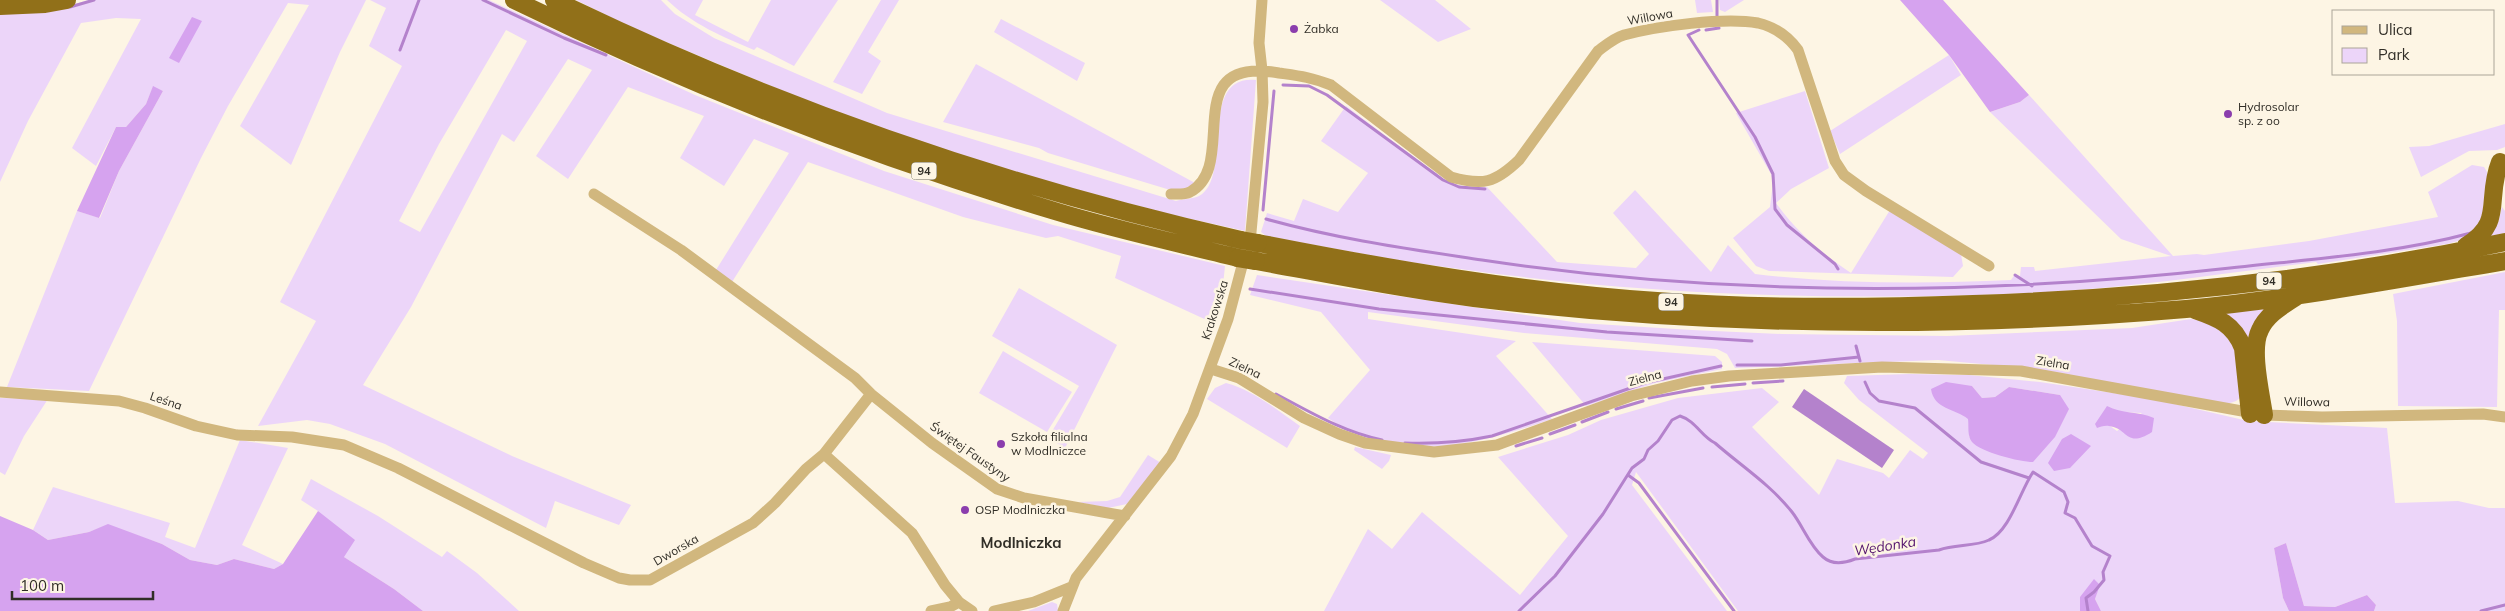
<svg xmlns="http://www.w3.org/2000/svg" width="2505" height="611" font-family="Mulish,sans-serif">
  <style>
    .green { fill: #ecd5f9; fill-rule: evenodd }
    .forest { fill: #d6a3ef }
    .water { fill: #b482cc }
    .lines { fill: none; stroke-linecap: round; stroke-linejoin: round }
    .stream { stroke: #b482cc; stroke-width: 3 }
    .minor { stroke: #d1b77e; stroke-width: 11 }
    .highway { stroke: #917019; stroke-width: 18 }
    .highway-bridge { stroke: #917019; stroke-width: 18 }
    .poi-dot { fill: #8b3dad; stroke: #fdf5e4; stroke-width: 2 }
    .labels { text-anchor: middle; stroke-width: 5; stroke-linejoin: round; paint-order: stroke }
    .shield { fill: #fdf5e4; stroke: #6e6a60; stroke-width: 1 }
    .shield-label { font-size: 11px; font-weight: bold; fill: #312e27 }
    .street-label { font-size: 12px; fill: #312e27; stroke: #fdf5e4 }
    .poi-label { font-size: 12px; fill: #312e27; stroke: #fdf5e4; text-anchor: start }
    .water-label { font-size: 14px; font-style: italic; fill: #53126c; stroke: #fdf5e4 }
    .quarter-label { font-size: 15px; font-weight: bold; fill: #312e27; stroke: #fdf5e4 }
  </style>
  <rect width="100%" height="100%" fill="#fdf5e4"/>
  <path class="green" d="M88,0H366L340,52L291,165L240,126L309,5L288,3L228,106L201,158L89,391L7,387L77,211L100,218L119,171L163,91L153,87L146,104L126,127H116L96,166L72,148L141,19L116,18L81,23L28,121L0,182V13L72,5Z
    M370,0H489L695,95L884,171L1053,225L1225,266L1223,285L1211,322L1115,278L1121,256L1058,236L1046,238L963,217L808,162L732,282L716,270L789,153L754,139L724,186L680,158L704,116L628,87L568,179L536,156L592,70L568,59L514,142L502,134L411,307L363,385L512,456L631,505L619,525L555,501L546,528L385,444L330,424L307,420L258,426L316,321L280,302L402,66L369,46L386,8ZM506,30L527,41L420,232L399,221L439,144Z
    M576,0H661L675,14L714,38L887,113L1176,201C1183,199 1193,199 1199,196C1234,178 1196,74 1256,80L1245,231L1168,214L999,169L823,108L628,26Z
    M667,0H703L695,15L748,42L771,0H838L794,66L757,47L754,50C723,37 692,24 667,0Z
    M881,0H899L868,52L881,61L862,94L833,82Z
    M1380,0H1435L1471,29L1438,42Z
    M1695,0H1711L1713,12L1697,13Z
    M1719,0H1744L1725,12L1720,10Z
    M1001,19L1085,63L1077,81L994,32Z
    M1949,55L1961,75L1840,154L1830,131Z
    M976,64L1195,183L1181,191L1167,189L1048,153L1039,148L943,122Z
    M1805,91L1829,168L1791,189L1776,203C1798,233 1820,252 1851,273L1890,210L1961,254L1963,266L1953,277L1769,271L1756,266L1733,238L1770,207L1773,183L1771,174L1736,113Z
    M2029,95L2173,256L2197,254L2204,255L2309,241L2438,217L2428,192L2472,165L2484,167C2502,195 2484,214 2469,238L2447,244L2318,264L2316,262C2227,273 2137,287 2047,292C1851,302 1654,296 1460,269C1395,261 1331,248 1266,236L1261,232L1267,213L1294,221L1303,199L1338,212L1368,173L1321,141L1346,106L1444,180L1461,186L1487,187L1557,262L1636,268L1649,254L1613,213L1635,190L1711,272L1728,245L1755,274C1840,284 1926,284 2011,280L2015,274L2020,276L2021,267H2034L2035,271L2171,256L2121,239L1990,112L2020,102Z
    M2505,124V147L2497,150L2469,151L2421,177L2409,147L2429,146Z
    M2502,207L2505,211V233L2489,237L2498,223Z
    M2505,272V310H2499L2497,407L2398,406L2397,321L2393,294Z
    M1257,275L1580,323L1692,330L1782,334L1947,336L2132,328L2191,319L2212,321L2232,335L2241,364V397L2236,401L2227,404L2036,369L1938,360L1735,368L1727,354L1717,349L1524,333L1368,312V319L1516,341L1496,356L1552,419C1478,444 1397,468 1328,418L1370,370L1321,312L1250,295Z
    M1019,288L1117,345L1065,448L1048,438L1079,386L992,336Z
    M2272,308L2246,349L2218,314Z
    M1532,342L1715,356L1722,362V369L1655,383L1586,406Z
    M1003,351L1072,392L1047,432L979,393Z
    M1909,374L1969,375L2040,382L2153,399L2248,421L2387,428L2395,503L2458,501L2489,508H2505V611H2374L2376,605L2367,595L2335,607L2304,606L2286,543L2274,548L2283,598L2289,611H2101L2095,599L2099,585L2080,597V611H1738L1636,472L1632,485L1727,611H1324L1368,529L1392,549L1422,512L1520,595L1568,536L1498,457L1568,435L1601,420L1678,398L1762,388L1779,402L1752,427L1819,495L1837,459L1883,473L1889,478L1910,450L1923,459L1928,453L1859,400L1844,383L1847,376ZM1972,386L1982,398L1995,397L2009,387L2060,395L1969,437V419L1962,413ZM2118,412L2142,413L2117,431L2110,426Z
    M1226,383C1253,390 1277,410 1300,426L1287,448L1207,399L1215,388Z
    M0,398L48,399L24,436L5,475L0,472Z
    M240,440L288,448L242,545L283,564L274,569L234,559L217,565L190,560L162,544L108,525L89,532L48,540L33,530L53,487L170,523L165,537L195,548Z
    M1355,447L1391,455L1389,461L1382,469L1354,450Z
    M1148,455L1161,463L1127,504L1108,508L1078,502L1107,501L1120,497Z
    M311,479L378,516L442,557L447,551L477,573L519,611H423L394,589L344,557L318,511L301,500Z
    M1052,602L1057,604L1058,611H1028Z"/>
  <path class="forest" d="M1900,0H1943L2029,95L2020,102L1990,112L1949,55Z
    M192,17L202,21L179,63L169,58Z
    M153,86L163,91L119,171L99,218L77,211L116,127H126L146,104Z
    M1946,382L1972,386L1982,398L1995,397L2009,387L2060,395L2069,409L2055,437L2033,462C2020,462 1980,452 1972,442C1967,436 1969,426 1968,419C1955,408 1934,410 1931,389Z
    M2107,406C2122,414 2138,411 2154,418L2152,432C2126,449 2128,428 2109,426C2105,425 2100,427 2097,428L2095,424Z
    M2071,434L2091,446L2070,468L2054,471L2048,463L2062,439Z
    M318,511L355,540L344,557L394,589L423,611H0V516L33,530L48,540L89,532L108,524L162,544L190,560L217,565L234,559L274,569L283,564Z
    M2286,543L2304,606L2335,607L2367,595L2376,605L2374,611H2289L2283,598L2274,548Z
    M2094,579L2100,585L2095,599L2101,611H2080V597Z"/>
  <path class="water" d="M1804,389L1894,450L1882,468L1792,407Z"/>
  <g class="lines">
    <path class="stream" d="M483,0L564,38L606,55
      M1717,0V16
      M70,7L94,0
      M1699,30L1688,35L1755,137L1773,174L1775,209L1787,225L1835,264L1838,269
      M1706,30L1719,28
      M400,50L419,0
      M1283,85L1309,86L1327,95L1443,180L1459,187L1485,189
      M1263,210L1274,91
      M1266,219C1337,239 1410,249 1482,260C1730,297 1981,296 2230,268C2310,259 2393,254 2471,233
      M2015,275L2032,286
      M1250,289L1379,309L1607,332L1752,341
      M1856,346L1860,361
      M1737,365H1781L1859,357
      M1865,382L1870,393L1879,401L1915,408L1981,462L2029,478
      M1753,383L1783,381
      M1712,387L1745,384
      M1276,394C1310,412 1343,432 1382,440
      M1649,398L1703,388
      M1616,409L1643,401
      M1582,422L1608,412
      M1550,434L1575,425
      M1405,443C1434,444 1463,442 1492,436L1645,383L1721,366
      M1516,446L1542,438
      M1628,475L1639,483L1734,611
      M1519,611L1555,576L1603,514L1632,468L1644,459L1648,450L1658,441L1672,420L1680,416C1696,421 1701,436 1715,443C1740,465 1771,485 1792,512C1803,526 1809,545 1823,557C1832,565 1845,563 1855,559L1939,550C1955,544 1974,547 1989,540C2010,531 2020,491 2033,472L2064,492L2068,502L2065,513L2075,518L2092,546L2110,556L2103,572L2104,580L2094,592L2086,598L2088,611
      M2481,611L2505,605"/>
    <path class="minor" d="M594,194L681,250L855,378L871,394L932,443L997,489L1024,498L1125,516
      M1171,194C1176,194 1184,195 1190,192C1241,165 1175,54 1279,73C1300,76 1310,77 1331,85L1451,177C1483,186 1495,183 1519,160L1598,51C1606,45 1614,38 1624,35C1658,26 1724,17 1758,23C1775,27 1788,36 1798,50L1835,161L1844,175L1866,191L1989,266
      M1211,369L1239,378L1304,418L1339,434L1365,443L1434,452L1497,445L1631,396L1692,381L1729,376L1882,367L2021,371L2264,415L2322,417L2483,414L2505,417
      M0,392L119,401L145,408L196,426L237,435L292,437L344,445L398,468L584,563L619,578L630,580H650L753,523L775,503L806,469L824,454L912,533L945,585L959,602L972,611
      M824,454L871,394
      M931,611L950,607L959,602
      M994,611L1034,602L1071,587
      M1063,611L1076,578L1171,456L1193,414L1228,319L1251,232L1263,102L1262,70L1259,43L1262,0"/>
    <path class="highway" d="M514,0C690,86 871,156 1058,212C1117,230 1178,243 1238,258
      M554,0C774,107 1002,186 1241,240
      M0,6L45,4L67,0
      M1258,243C1390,269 1523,292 1657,301C1763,309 1867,308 1973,304C2152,298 2330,279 2505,242
      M2466,246C2505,222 2485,200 2500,162
      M1256,261C1328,274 1401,289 1474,298C1713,327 1947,329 2186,309C2293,299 2400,279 2505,261
      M2195,310C2218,318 2234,324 2243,348L2250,414
      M2264,415C2261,394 2250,349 2260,330C2267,314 2284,305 2297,296"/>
    <path class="highway-bridge" d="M1241,240L1258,243
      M1238,258L1256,261"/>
  </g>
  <g class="poi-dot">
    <circle cx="1294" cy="29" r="5"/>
    <circle cx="2228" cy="114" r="5"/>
    <circle cx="1001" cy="444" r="5"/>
    <circle cx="965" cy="510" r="5"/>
  </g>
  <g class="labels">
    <g class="shield">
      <rect x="911.5" y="162.5" width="25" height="17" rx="4"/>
      <rect x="2256.5" y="272.5" width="25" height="17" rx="4"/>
      <rect x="1658.5" y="293.5" width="25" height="17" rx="4"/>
    </g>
    <g class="shield-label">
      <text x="924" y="175">94</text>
      <text x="2269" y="285">94</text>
      <text x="1671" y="306">94</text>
    </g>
    <g class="street-label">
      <text transform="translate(1650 17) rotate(-10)" y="4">Willowa</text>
      <text transform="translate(1215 310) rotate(-72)" y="4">Krakowska</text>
      <text transform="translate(2053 363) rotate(9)" y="4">Zielna</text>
      <text transform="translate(1245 368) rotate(25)" y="4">Zielna</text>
      <text transform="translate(1645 378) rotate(-15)" y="4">Zielna</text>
      <text transform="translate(166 401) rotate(19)" y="4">Leśna</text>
      <text transform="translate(2307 402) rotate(1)" y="4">Willowa</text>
      <text transform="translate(970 452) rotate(35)" y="4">Świętej Faustyny</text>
      <text transform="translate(676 550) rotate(-30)" y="4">Dworska</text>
    </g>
    <g class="poi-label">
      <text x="1304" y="33">Żabka</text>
      <text x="2238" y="111">Hydrosolar<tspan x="2238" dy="14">sp. z oo</tspan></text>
      <text x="1011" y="441">Szkoła filialna<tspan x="1011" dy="14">w Modlniczce</tspan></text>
      <text x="975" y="514">OSP Modlniczka</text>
    </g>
    <g class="water-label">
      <text transform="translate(1885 546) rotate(-9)" y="5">Wędonka</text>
    </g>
    <g class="quarter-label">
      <text x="1021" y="548">Modlniczka</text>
    </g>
  </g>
  <rect x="2332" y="10" width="162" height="65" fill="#fdf5e4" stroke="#aba598"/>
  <rect x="2342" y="26" width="25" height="8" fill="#d1b77e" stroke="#aba598"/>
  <text x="2378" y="35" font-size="15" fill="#312e27">Ulica</text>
  <rect x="2342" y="48" width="25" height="15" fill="#ecd5f9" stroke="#aba598"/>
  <text x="2378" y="60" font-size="15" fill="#312e27">Park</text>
  <path d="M12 591v8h141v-8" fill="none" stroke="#312e27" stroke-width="2.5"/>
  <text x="20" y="591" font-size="15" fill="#312e27" stroke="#fdf5e4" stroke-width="4" paint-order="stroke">100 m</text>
</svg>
